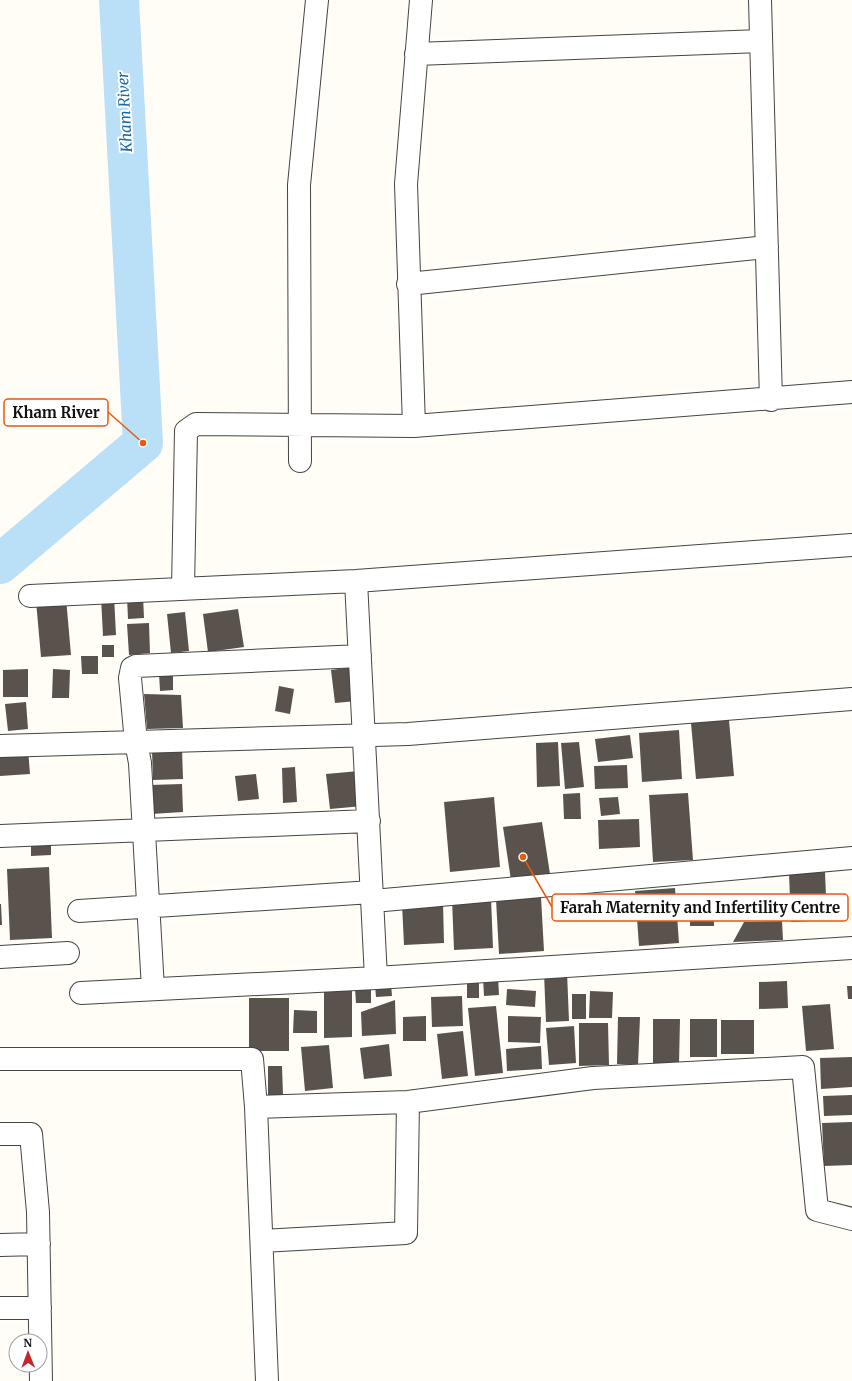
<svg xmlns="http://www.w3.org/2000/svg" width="852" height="1381" font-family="Merriweather,serif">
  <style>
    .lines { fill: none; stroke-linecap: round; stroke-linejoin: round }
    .river { stroke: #b9e0f7; stroke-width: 40 }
    .building { fill: #5a524d }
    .minor-casing { stroke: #444; stroke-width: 24 }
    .minor { stroke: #fff; stroke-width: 22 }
    .labels { text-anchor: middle; stroke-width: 4; stroke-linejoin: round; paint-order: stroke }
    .water-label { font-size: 15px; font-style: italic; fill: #1768a6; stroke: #fff }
    .leader { fill: none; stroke: #e8590c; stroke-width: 1.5 }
    .callout-dot { fill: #e8590c; stroke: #fff; stroke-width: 1.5 }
    .callout { fill: #fff; stroke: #e8590c; stroke-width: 1.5 }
    .callout-label { font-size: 15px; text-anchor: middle; font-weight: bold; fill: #111 }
  </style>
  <rect width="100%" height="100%" fill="#fffdf5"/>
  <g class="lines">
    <path class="river" d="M0,564L143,443L119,0"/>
  </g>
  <path class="building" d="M114,596L116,635L103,636L101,597Z
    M143,596L144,618L128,619L127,597Z
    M66,598L71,655L41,657L36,601Z
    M238,609L244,647L208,652L203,614Z
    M185,612L189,651L171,653L167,614Z
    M149,623L150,653L129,655L127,624Z
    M102,645H114V657H102Z
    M81,656H98V674H82Z
    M353,667L357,701L335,703L331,670Z
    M28,669V697H3V670Z
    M53,669L70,670L69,698H52Z
    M159,673L173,676V690L160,691Z
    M279,686L294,689L290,714L275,711Z
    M144,694L181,695L183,728L147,729Z
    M26,702L28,729L8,731L5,704Z
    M729,720L734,776L696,779L691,723Z
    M679,730L682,779L642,782L639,733Z
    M630,735L633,758L598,762L595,739Z
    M558,742L560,786L537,787L536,743Z
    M579,742L584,787L565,789L561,743Z
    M28,749L30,774L0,776V751Z
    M182,749L183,779L153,780L152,751Z
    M627,765L628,788L595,789L594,766Z
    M295,767L297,802L283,803L282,768Z
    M359,771L363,806L330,809L326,774Z
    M256,774L259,799L238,801L235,776Z
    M182,784L183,812L151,814L150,785Z
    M580,793L581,819H564L563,794Z
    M688,793L693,860L653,862L649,795Z
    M494,797L500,867L450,872L444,802Z
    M618,797L620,814L601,816L599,798Z
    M639,819L640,847L599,849L598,820Z
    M542,822L550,874L511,880L503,827Z
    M51,840V855L31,856V841Z
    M49,867L52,938L10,940L7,869Z
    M825,872L827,920L791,922L789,874Z
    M675,888L679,943L639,946L635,891Z
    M690,895H714V926H690Z
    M541,897L544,951L499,954L496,899Z
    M491,898L493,948L454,950L452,899Z
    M443,902L444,943L404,945L402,904Z
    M0,904H1L2,925H0Z
    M782,921L783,940L733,942L744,922Z
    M567,972L569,1021L546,1022L544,973Z
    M498,977L499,995L484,996L483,978Z
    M479,978V998H467V979Z
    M787,981L788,1008L759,1009V982Z
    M391,984L392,996L376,997L375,985Z
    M847,986H852V999H848Z
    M371,987V1003H356L355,988Z
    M507,989L536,991L535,1007L506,1005Z
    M324,991H352V1037L324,1038Z
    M590,991L613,992L612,1018H589Z
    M572,994H586V1019H572Z
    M462,996L463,1026L432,1027L431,997Z
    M249,998H289V1051H249Z
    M395,1000L396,1034L362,1036L361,1012Z
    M830,1004L834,1049L806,1051L802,1006Z
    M496,1006L503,1073L475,1076L468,1008Z
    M294,1010L317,1011V1033H293Z
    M426,1016V1041H403V1017Z
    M508,1016L541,1017L540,1043L508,1042Z
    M618,1017H640L638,1065L617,1064Z
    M653,1019H680L679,1064H653Z
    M690,1019H717V1057H690Z
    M721,1020H754V1054H721Z
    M579,1023H608L609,1065L579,1066Z
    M574,1026L576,1063L549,1065L546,1028Z
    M463,1031L468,1076L442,1079L437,1034Z
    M389,1044L392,1076L364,1079L360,1048Z
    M329,1045L333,1088L305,1091L301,1047Z
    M541,1046L542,1069L507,1071L506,1049Z
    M852,1057V1087L821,1089L820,1058Z
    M268,1066H282L283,1096H268Z
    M852,1095V1115L824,1116L823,1096Z
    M852,1122V1165L824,1166L822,1123Z"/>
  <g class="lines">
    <g class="minor-casing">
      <path id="minor" d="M760,0L771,400
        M416,54L761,41
        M408,284L767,247
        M414,426L406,184L421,0
        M300,461L299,185L317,0
        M356,581L376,978L852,948
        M183,589L186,431L196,424L414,426L852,392
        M30,596L356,581L852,545
        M0,746L408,734L852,699
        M0,836L369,821
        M373,901L852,858
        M79,911L372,892
        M0,957L68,953
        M153,989L140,763L136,742L130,678L132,668L136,666L360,656
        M81,993L376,978
        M0,1059H252L256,1107
        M0,1134H31L38,1212L41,1381
        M262,1241L406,1233L408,1102
        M0,1245L39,1244
        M0,1308H40
        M267,1381L256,1107L408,1102L593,1078L803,1067L817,1210L852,1219"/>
    </g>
    <use href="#minor" class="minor"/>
  </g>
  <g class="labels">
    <g class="water-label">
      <text transform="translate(125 112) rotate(-93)" y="5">Kham River</text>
    </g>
  </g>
  <path class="leader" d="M143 443L108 412M523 857L552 907"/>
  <g class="callout-dot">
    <circle cx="143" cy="443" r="4"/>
    <circle cx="523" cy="857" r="4"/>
  </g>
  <g class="callout">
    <rect x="4" y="399" width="104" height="27" rx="4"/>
    <rect x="552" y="894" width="296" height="27" rx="4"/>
  </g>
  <g class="callout-label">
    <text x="56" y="418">Kham River</text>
    <text x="700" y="913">Farah Maternity and Infertility Centre</text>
  </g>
  <g transform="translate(28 1353) rotate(359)"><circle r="19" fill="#ffffff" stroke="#a0a0a0"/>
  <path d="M0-3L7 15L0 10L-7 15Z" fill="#c4262e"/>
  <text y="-6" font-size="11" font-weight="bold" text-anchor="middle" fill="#111111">N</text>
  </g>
</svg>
